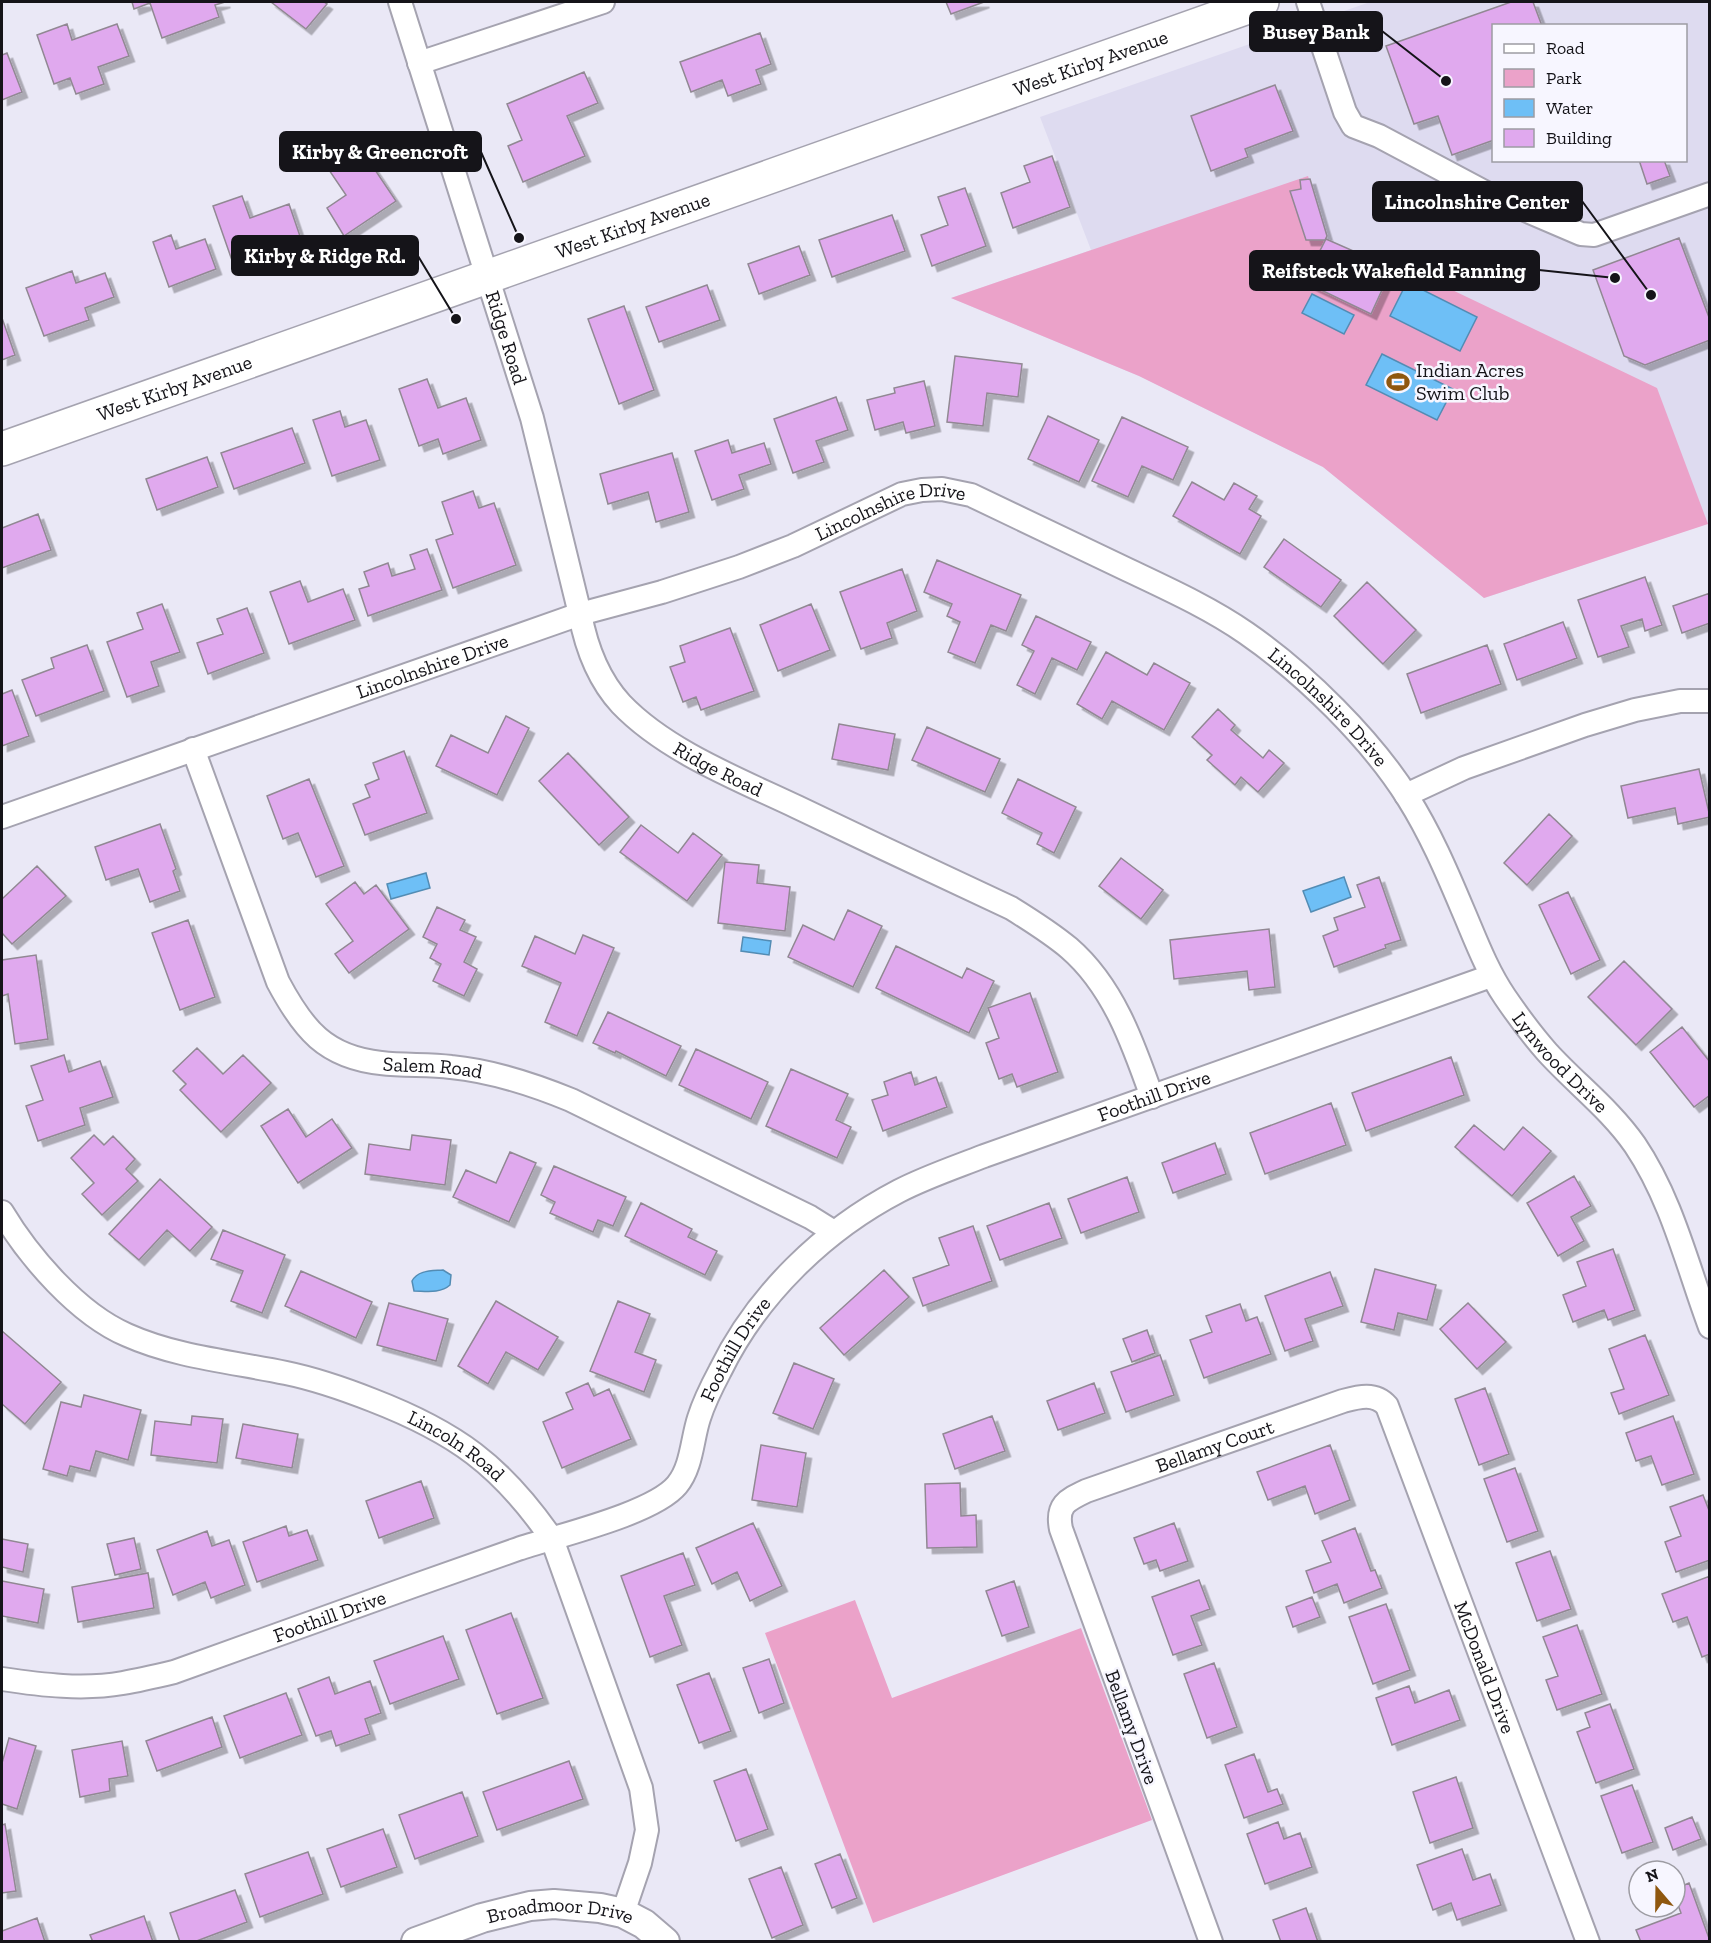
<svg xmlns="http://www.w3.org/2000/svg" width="1711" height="1943" font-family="'Zilla Slab',serif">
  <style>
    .built { fill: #dedbf0; fill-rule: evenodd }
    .green { fill: #eba2c9 }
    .water { fill: #6ebff6; stroke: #538cb4; stroke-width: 1.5 }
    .building { fill: #e0a9ee; stroke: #918893; stroke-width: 1.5; filter: url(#shadow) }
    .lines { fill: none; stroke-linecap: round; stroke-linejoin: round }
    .minor-casing { stroke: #a5a3b0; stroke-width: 26 }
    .tertiary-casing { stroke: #a5a3b0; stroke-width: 32 }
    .secondary-casing { stroke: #a5a3b0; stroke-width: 36 }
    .minor { stroke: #fff; stroke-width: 22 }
    .tertiary { stroke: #fff; stroke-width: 28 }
    .secondary { stroke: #fff; stroke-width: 33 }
    .labels { text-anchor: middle; stroke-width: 5; stroke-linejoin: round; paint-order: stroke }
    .street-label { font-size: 20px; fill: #151419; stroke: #f7f6ff }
    .poi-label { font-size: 20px; fill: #151419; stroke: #f7f6ff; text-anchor: start }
    .leader { fill: none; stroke: #151419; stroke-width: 2 }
    .callout-dot { fill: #151419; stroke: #f7f6ff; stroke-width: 2 }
    .callout { fill: #151419; stroke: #151419; stroke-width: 2 }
    .callout-label { font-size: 21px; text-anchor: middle; font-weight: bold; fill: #fff }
  </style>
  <defs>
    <filter id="shadow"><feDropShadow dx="5.5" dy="5.5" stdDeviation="0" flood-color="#0004"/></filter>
  </defs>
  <rect width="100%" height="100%" fill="#eae8f6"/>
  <path class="built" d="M1370,2H1709V523L1484,598L1323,467L1139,376L951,298L1091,250L1040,117ZM1494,26H1686V160H1494Z"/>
  <path class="green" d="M1308,176L1327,236L1326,239L1392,268L1402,266L1657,388L1708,524L1484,598L1323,467L1139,376L951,298Z
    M855,1600L892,1698L1081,1628L1152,1820L873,1923L765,1633Z"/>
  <path class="water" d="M1407,282L1477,317L1460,351L1390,316Z
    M1312,294L1354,315L1344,334L1302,313Z
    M1382,354L1453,389L1437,420L1366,385Z
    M426,873L430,888L391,899L387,884Z
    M1344,877L1351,897L1311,912L1303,891Z
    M743,937L771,941L769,955L741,951Z
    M443,1270L451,1275L450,1285C440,1294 425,1291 414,1291L412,1281C418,1270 431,1271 443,1270Z"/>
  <path class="building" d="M132,2H225L215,5L219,17L162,38L150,3L134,9Z
    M271,2H324L327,4L306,29Z
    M946,2H984L951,14Z
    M1511,2H1533L1542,26H1494V140L1452,155L1438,116L1414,124L1386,46Z
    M67,24L72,40L117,24L129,56L98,67L104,84L76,94L70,78L54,84L37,35Z
    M760,33L771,64L756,70L761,84L728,96L722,80L691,92L680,62Z
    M7,53L22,92L2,100V55Z
    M584,72L598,103L567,116L585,156L523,182L508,146L522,140L507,104Z
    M1275,85L1293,131L1245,149L1248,157L1211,171L1191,116Z
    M359,146L396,201L344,236L327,208L346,195L327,167Z
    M1052,156L1070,207L1013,228L1001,193L1030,182L1024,166Z
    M1639,160H1664L1670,176L1647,184Z
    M1310,179L1327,236L1325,240H1306L1290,191L1301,189L1300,180Z
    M965,188L986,246L932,266L921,235L948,225L938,197Z
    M242,196L250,218L289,204L303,245L235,269L213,206Z
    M892,215L905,251L832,277L819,240Z
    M171,235L176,249L205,239L216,269L169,287L153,242Z
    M1679,238L1710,320V340L1645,365L1624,356L1593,270Z
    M1326,239L1392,268L1371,314L1296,278L1302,265L1311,268Z
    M799,246L810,275L759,294L748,264Z
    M72,271L76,283L105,273L114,297L85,308L89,320L44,336L26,288Z
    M707,285L720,320L659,342L646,307Z
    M624,306L654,390L619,404L588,319Z
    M2,318L15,355L2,360Z
    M955,356L1022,364L1018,397L987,393L983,426L947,422Z
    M427,379L438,408L466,398L481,440L443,454L438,439L419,446L399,389Z
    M924,381L935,426L906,433L903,422L875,430L867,400L895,393L894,388Z
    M836,397L848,430L816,441L824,462L793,473L774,419Z
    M340,411L345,427L366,420L380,460L332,476L313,420Z
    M1048,416L1099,440L1079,482L1028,459Z
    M1122,417L1188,447L1173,480L1142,466L1128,497L1092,481Z
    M292,428L305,463L234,489L221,453Z
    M728,440L732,453L764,443L771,464L739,475L744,489L712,500L695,451Z
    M672,453L689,512L656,522L648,492L608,504L600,474Z
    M207,457L218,487L157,510L146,479Z
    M1192,482L1224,500L1234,483L1257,496L1249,509L1261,516L1240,554L1173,516Z
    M473,491L479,508L494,503L516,565L453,588L436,540L453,534L442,502Z
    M38,514L51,550L2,568V528Z
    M1284,539L1341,580L1321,607L1264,567Z
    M427,549L442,590L368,616L359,589L369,586L364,572L388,563L392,576L415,569L410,555Z
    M937,560L1021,595L1006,631L991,625L975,663L948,652L960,622L947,616L952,604L924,592Z
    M902,569L917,611L887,623L892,638L861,649L840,592Z
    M1645,577L1662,625L1645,631L1642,619L1621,626L1629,647L1598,657L1578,600Z
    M300,581L308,602L343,589L355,620L289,644L270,592Z
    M1367,582L1416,630L1383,664L1334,616Z
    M1710,593V623L1682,633L1673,606Z
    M162,604L180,652L151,662L159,686L127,697L107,642L143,629L137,613Z
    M811,604L830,650L778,671L760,625Z
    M247,608L264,653L208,674L197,643L223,634L217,619Z
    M1036,616L1091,642L1077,670L1052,658L1035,694L1017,685L1034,651L1022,645Z
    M1563,622L1577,658L1517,680L1504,644Z
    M730,628L754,691L701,710L696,697L683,702L670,667L685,662L680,646Z
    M87,645L104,691L36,716L22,680L54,668L51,658Z
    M1487,645L1501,684L1421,713L1407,674Z
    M1106,652L1147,675L1154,663L1190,683L1164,730L1112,701L1102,719L1077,704Z
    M12,690L29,736L2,746V694Z
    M1218,709L1235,725L1231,730L1263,758L1269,750L1284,763L1258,792L1241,777L1235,785L1207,760L1212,755L1192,737Z
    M506,716L529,728L497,795L436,766L451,735L488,753Z
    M839,724L895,734L888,770L832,759Z
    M927,727L1000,759L985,792L912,760Z
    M404,751L427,813L365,835L353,804L370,797L365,785L379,779L373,763Z
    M568,753L629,817L599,845L539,781Z
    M1699,769L1710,817L1678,824L1675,808L1628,818L1621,786Z
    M309,779L344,866L316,877L298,833L283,839L267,796Z
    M1018,779L1076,807L1054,853L1037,844L1042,833L1002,813Z
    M1549,814L1572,836L1527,885L1504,863Z
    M160,824L176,869L173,871L180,891L150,902L138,869L106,880L95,847Z
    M641,825L678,853L693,833L722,855L687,901L620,852Z
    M1121,858L1163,890L1141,919L1099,886Z
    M725,862L759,865L757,883L790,887L785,931L718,923Z
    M37,866L66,896L12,944L2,933V899Z
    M1379,877L1401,940L1385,945L1386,948L1334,967L1323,936L1338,930L1334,918L1365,907L1357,885Z
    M355,882L364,894L376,885L409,929L349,973L335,954L353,941L326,904Z
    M1568,892L1600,960L1571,974L1539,905Z
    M437,907L465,920L460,930L476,937L464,962L477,969L464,996L433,981L441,964L430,958L437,944L423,937Z
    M848,910L882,926L853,987L788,957L803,925L834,940Z
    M188,920L215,997L180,1010L152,933Z
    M1269,929L1275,987L1249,990L1247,971L1174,979L1170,940Z
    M583,935L614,948L577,1036L545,1022L561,983L522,966L535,936L575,954Z
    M896,946L962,978L967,968L994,981L969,1033L876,988Z
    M36,955L48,1039L15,1044L8,994L2,996V960Z
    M1624,961L1672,1009L1636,1045L1588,997Z
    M1030,993L1058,1072L1017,1087L1012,1074L999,1079L986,1043L999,1038L988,1008Z
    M608,1012L681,1046L666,1076L616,1051L615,1053L593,1043Z
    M1682,1027L1710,1062V1095L1694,1107L1650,1052Z
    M197,1048L223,1074L243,1055L271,1083L221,1132L180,1090L186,1084L173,1071Z
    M696,1049L768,1082L751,1119L679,1085Z
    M64,1055L69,1072L100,1061L113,1097L80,1108L85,1125L38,1141L26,1106L43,1100L31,1066Z
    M1451,1057L1464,1095L1366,1131L1352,1093Z
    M791,1069L848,1094L836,1120L851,1127L837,1158L766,1126Z
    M911,1072L915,1085L936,1077L947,1107L883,1131L872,1100L888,1095L884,1082Z
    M1331,1103L1346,1145L1265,1174L1250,1133Z
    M288,1109L306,1137L332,1119L352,1148L298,1183L261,1126Z
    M1474,1125L1504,1150L1523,1127L1551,1151L1512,1196L1455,1147Z
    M94,1135L104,1145L113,1136L135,1159L126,1169L138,1181L102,1215L82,1194L94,1183L71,1158Z
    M412,1135L451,1140L445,1185L365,1174L369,1144L410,1150Z
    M1215,1143L1226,1174L1173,1193L1162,1163Z
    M510,1152L536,1163L509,1222L453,1197L466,1170L496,1183Z
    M554,1166L626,1197L613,1226L598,1220L593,1232L550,1213L555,1202L541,1195Z
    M1574,1176L1591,1206L1571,1217L1584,1241L1558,1256L1527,1203Z
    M1127,1177L1139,1212L1081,1233L1068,1199Z
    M160,1179L212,1227L190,1251L167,1230L139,1260L109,1234Z
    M641,1203L692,1229L688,1237L717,1251L705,1275L625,1236Z
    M1049,1203L1062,1238L1000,1260L987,1226Z
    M973,1226L992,1281L923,1306L913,1278L949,1265L939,1238Z
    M223,1230L285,1255L262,1313L231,1301L243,1271L211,1259Z
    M1613,1249L1635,1310L1608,1320L1604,1310L1573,1322L1563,1295L1586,1286L1577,1262Z
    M1375,1269L1436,1285L1427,1320L1398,1313L1394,1330L1361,1322Z
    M884,1270L909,1297L844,1355L820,1328Z
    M301,1271L372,1302L356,1338L285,1306Z
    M1330,1272L1343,1306L1305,1319L1313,1341L1285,1351L1265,1296Z
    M496,1301L558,1337L538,1370L506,1352L488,1384L458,1366Z
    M618,1301L650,1314L635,1352L656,1360L644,1392L590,1371Z
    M389,1303L448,1319L436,1361L377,1345Z
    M1468,1303L1506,1342L1477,1369L1440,1329Z
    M1240,1304L1246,1321L1257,1317L1271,1354L1204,1378L1190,1340L1212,1332L1206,1316Z
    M1147,1330L1155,1353L1132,1362L1123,1339Z
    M2,1331L61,1382L25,1424L2,1404Z
    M1645,1335L1669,1395L1619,1414L1611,1393L1624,1389L1609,1349Z
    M1160,1355L1174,1395L1126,1412L1111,1372Z
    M794,1363L834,1379L813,1429L773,1413Z
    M588,1383L594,1396L609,1389L631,1439L562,1468L543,1422L573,1409L566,1393Z
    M1094,1383L1105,1413L1058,1430L1047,1401Z
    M1485,1388L1509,1454L1479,1465L1455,1399Z
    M84,1395L141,1410L128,1460L96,1451L90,1471L70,1466L67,1476L43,1469L61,1402L81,1407Z
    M192,1416L223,1419L217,1463L151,1455L155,1421L191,1425Z
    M992,1416L1005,1451L955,1469L943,1434Z
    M1673,1416L1694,1474L1662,1485L1651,1456L1636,1461L1626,1433Z
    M243,1424L298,1434L292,1468L236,1458Z
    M761,1445L806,1453L797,1507L752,1500Z
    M1330,1445L1350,1500L1315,1514L1305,1486L1268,1500L1257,1472Z
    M1515,1468L1538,1531L1507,1542L1484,1479Z
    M421,1481L434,1518L379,1538L366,1501Z
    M960,1483L961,1516L976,1515L977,1547L927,1548L925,1484Z
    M1703,1495L1710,1513V1560L1676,1572L1665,1542L1681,1536L1670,1507Z
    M753,1523L782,1586L750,1601L737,1572L712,1584L696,1548Z
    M1174,1523L1188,1561L1160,1571L1156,1560L1144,1564L1134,1538Z
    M286,1526L289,1536L307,1530L318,1560L257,1582L243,1542Z
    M1355,1528L1371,1571L1375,1570L1382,1588L1344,1603L1337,1584L1314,1593L1306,1571L1331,1562L1322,1541Z
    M207,1531L212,1546L229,1540L245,1585L211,1598L205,1582L173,1595L157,1550Z
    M134,1538L141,1569L115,1575L107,1544Z
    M2,1539L28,1544L23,1572L2,1567Z
    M1550,1551L1571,1609L1537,1621L1516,1563Z
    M683,1553L695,1585L664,1596L682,1645L650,1657L621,1576Z
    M148,1573L154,1608L78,1622L72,1587Z
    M1710,1576V1654L1702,1657L1687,1617L1673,1622L1662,1594Z
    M1199,1580L1210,1609L1191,1616L1202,1645L1173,1655L1152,1597Z
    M2,1581L44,1589L38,1623L2,1616Z
    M1014,1581L1029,1627L1002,1636L986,1591Z
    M1312,1597L1320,1617L1293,1627L1286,1607Z
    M1386,1604L1410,1670L1373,1684L1349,1617Z
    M511,1613L543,1698L497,1714L466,1630Z
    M1577,1625L1602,1694L1557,1710L1546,1680L1558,1676L1543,1637Z
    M443,1636L459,1679L390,1704L374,1661Z
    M769,1659L784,1703L759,1713L743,1668Z
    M1214,1663L1237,1727L1207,1738L1184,1674Z
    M709,1673L731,1731L699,1743L677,1685Z
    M329,1677L335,1694L370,1681L381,1713L365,1719L370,1734L336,1746L331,1731L316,1736L298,1689Z
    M1409,1686L1415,1703L1449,1690L1460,1720L1392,1745L1376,1698Z
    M286,1693L302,1735L240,1758L224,1716Z
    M1610,1704L1634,1769L1596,1783L1577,1732L1590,1727L1585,1713Z
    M212,1717L222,1747L157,1771L146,1741Z
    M9,1738L36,1746L17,1809L2,1804V1763Z
    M122,1741L128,1776L109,1779L110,1791L80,1797L72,1750Z
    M1254,1754L1268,1792L1277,1789L1283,1804L1244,1818L1225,1765Z
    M569,1761L583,1799L497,1830L483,1792Z
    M746,1769L768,1829L736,1841L714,1781Z
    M1456,1777L1473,1828L1430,1843L1413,1792Z
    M1632,1785L1653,1842L1622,1853L1601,1796Z
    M462,1792L478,1836L415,1859L399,1815Z
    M1692,1817L1701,1839L1673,1850L1665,1828Z
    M1278,1822L1284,1839L1300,1833L1312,1867L1265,1884L1247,1834Z
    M5,1824L16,1891L2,1893V1825Z
    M383,1829L397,1867L341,1887L327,1849Z
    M1462,1849L1473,1880L1490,1874L1501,1905L1457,1920L1451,1903L1433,1910L1417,1865Z
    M308,1852L323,1894L260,1917L245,1874Z
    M840,1854L857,1898L832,1908L815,1864Z
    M781,1867L803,1925L772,1938L749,1879Z
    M1689,1883L1710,1941L1641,1942L1636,1930L1681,1913L1675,1897V1889Z
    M235,1890L247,1922L194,1942H180L170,1913Z
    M1306,1908L1318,1942H1281L1273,1920Z
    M144,1916L153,1942H93L90,1935Z
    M37,1918L45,1942H2V1931Z"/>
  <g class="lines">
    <g class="minor-casing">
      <g id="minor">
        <path id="s1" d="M400,2L532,418L580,614C586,646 598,679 621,704C666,751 738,779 797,807C868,841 940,875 1011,908C1032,921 1051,933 1069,948C1113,986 1133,1043 1152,1097"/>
        <path d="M1308,2L1345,112L1353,126L1379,136L1488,194L1581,234L1594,235L1710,194"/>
        <path d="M419,63L603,2"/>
        <path id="s2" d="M193,749L278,982C303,1029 325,1057 381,1063C404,1066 428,1064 451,1067C493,1071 532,1084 571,1100L810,1217L834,1232"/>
        <path d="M1406,795L1464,768L1585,725L1635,710L1680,701H1710"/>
        <path id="s3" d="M2,817L580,614L662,592L739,567L793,546L902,494L922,490L942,489L971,495C1023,520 1076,545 1128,570C1168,589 1210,608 1246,633C1304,673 1371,739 1408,798C1430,833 1446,870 1462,908C1475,938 1486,969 1505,997C1518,1016 1532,1035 1547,1052C1576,1084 1610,1109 1635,1145C1672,1200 1687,1265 1710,1327"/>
        <path id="s4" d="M2,1212C29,1257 78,1314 127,1335C176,1357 233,1362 286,1373C315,1379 344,1389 372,1400C455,1432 501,1465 552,1539L641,1788L647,1830L640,1863L623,1913"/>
        <path id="s5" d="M2,1679C42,1685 83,1690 123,1683C140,1680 157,1676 174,1672C289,1631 403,1589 518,1549C556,1536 653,1514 677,1485C692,1467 692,1439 699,1418C704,1402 712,1386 720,1371C757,1295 824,1230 899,1191C926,1177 956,1167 984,1156L1491,976"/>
        <path id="s6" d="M1211,1942L1061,1529C1056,1505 1067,1500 1086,1491L1343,1401C1358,1397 1375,1392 1387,1406L1588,1942"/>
      </g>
    </g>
    <g class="tertiary-casing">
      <g id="tertiary">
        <path id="s7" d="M416,1942L482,1918L530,1906L554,1904L600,1908L623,1913L644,1924L665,1942"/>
      </g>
    </g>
    <g class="secondary-casing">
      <g id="secondary">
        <path id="s8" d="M2,449L1262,2"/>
      </g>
    </g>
    <use href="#minor" class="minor"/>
    <use href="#tertiary" class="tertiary"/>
    <use href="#secondary" class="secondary"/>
  </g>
  <defs>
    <g id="stadium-bare" transform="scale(1.8)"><path d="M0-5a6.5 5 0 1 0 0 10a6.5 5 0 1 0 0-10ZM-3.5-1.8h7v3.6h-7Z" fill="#8f570f" stroke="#f7f6ff" stroke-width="2.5" paint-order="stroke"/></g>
  </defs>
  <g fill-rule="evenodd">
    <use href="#stadium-bare" x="1398" y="382"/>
  </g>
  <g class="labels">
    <g class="street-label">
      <text dy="7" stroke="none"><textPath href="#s8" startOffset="1155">West Kirby Avenue</textPath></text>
      <text dy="7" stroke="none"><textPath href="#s8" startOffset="669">West Kirby Avenue</textPath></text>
      <text dy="7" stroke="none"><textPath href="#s1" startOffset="352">Ridge Road</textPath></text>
      <text dy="7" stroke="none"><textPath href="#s8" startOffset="183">West Kirby Avenue</textPath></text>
      <text dy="7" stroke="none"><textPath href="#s3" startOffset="942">Lincolnshire Drive</textPath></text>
      <text dy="7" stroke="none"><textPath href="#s3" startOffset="456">Lincolnshire Drive</textPath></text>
      <text dy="7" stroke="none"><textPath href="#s3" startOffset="1446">Lincolnshire Drive</textPath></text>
      <text dy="7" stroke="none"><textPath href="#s1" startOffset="856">Ridge Road</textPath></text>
      <text dy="7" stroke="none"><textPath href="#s3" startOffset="1875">Lynwood Drive</textPath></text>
      <text dy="7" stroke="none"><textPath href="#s2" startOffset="438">Salem Road</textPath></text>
      <text dy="7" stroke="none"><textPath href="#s5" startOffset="1365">Foothill Drive</textPath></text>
      <text dy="7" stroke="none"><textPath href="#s5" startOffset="861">Foothill Drive</textPath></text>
      <text dy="7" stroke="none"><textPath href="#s6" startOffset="627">Bellamy Court</textPath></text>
      <text dy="7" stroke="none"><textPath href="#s4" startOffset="528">Lincoln Road</textPath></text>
      <text dy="7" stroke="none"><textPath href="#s5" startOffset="339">Foothill Drive</textPath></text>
      <text dy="7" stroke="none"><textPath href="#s6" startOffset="1089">McDonald Drive</textPath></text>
      <text transform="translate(1132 1727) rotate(70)" y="7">Bellamy Drive</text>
      <text dy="7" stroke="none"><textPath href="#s7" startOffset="150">Broadmoor Drive</textPath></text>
    </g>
    <g class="poi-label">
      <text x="1416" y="377">Indian Acres<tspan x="1416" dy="23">Swim Club</tspan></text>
    </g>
  </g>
  <path class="leader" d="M1446 81L1382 31M519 238L481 152M1651 295L1582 201M456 319L418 256M1615 278L1539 270"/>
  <g class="callout-dot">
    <circle cx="1446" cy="81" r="6"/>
    <circle cx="519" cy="238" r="6"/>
    <circle cx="1651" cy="295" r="6"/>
    <circle cx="456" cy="319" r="6"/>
    <circle cx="1615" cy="278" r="6"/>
  </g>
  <g class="callout">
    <rect x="1250" y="12" width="132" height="39" rx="6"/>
    <rect x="280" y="132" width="201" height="39" rx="6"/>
    <rect x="1373" y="182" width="209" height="39" rx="6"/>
    <rect x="232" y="236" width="186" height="39" rx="6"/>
    <rect x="1250" y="251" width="289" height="39" rx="6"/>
  </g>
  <g class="callout-label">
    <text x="1316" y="39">Busey Bank</text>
    <text x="380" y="159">Kirby &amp; Greencroft</text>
    <text x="1477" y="209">Lincolnshire Center</text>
    <text x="325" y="263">Kirby &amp; Ridge Rd.</text>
    <text x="1394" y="278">Reifsteck Wakefield Fanning</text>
  </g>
  <rect width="1711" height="1943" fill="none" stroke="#151419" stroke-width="6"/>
  <rect x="1492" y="24" width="195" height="138" fill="#f7f6ff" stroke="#9d9ca3" stroke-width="1.5"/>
  <rect x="1504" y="44" width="30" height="9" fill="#ffffff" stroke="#9d9ca3" stroke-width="1.5"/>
  <text x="1546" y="54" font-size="18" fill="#151419">Road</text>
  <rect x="1504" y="69" width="30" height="18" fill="#eba2c9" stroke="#9d9ca3" stroke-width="1.5"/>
  <text x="1546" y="84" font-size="18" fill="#151419">Park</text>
  <rect x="1504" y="99" width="30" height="18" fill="#6ebff6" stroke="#9d9ca3" stroke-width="1.5"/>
  <text x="1546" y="114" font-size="18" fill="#151419">Water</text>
  <rect x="1504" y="129" width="30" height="18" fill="#e0a9ee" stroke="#9d9ca3" stroke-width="1.5"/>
  <text x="1546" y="144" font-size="18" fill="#151419">Building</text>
  <g transform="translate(1657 1889) rotate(340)"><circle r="28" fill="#f7f6ff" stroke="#9d9ca3" stroke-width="1.5"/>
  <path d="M0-4.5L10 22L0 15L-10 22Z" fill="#8f570f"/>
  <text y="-9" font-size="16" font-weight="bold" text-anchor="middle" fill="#151419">N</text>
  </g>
</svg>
